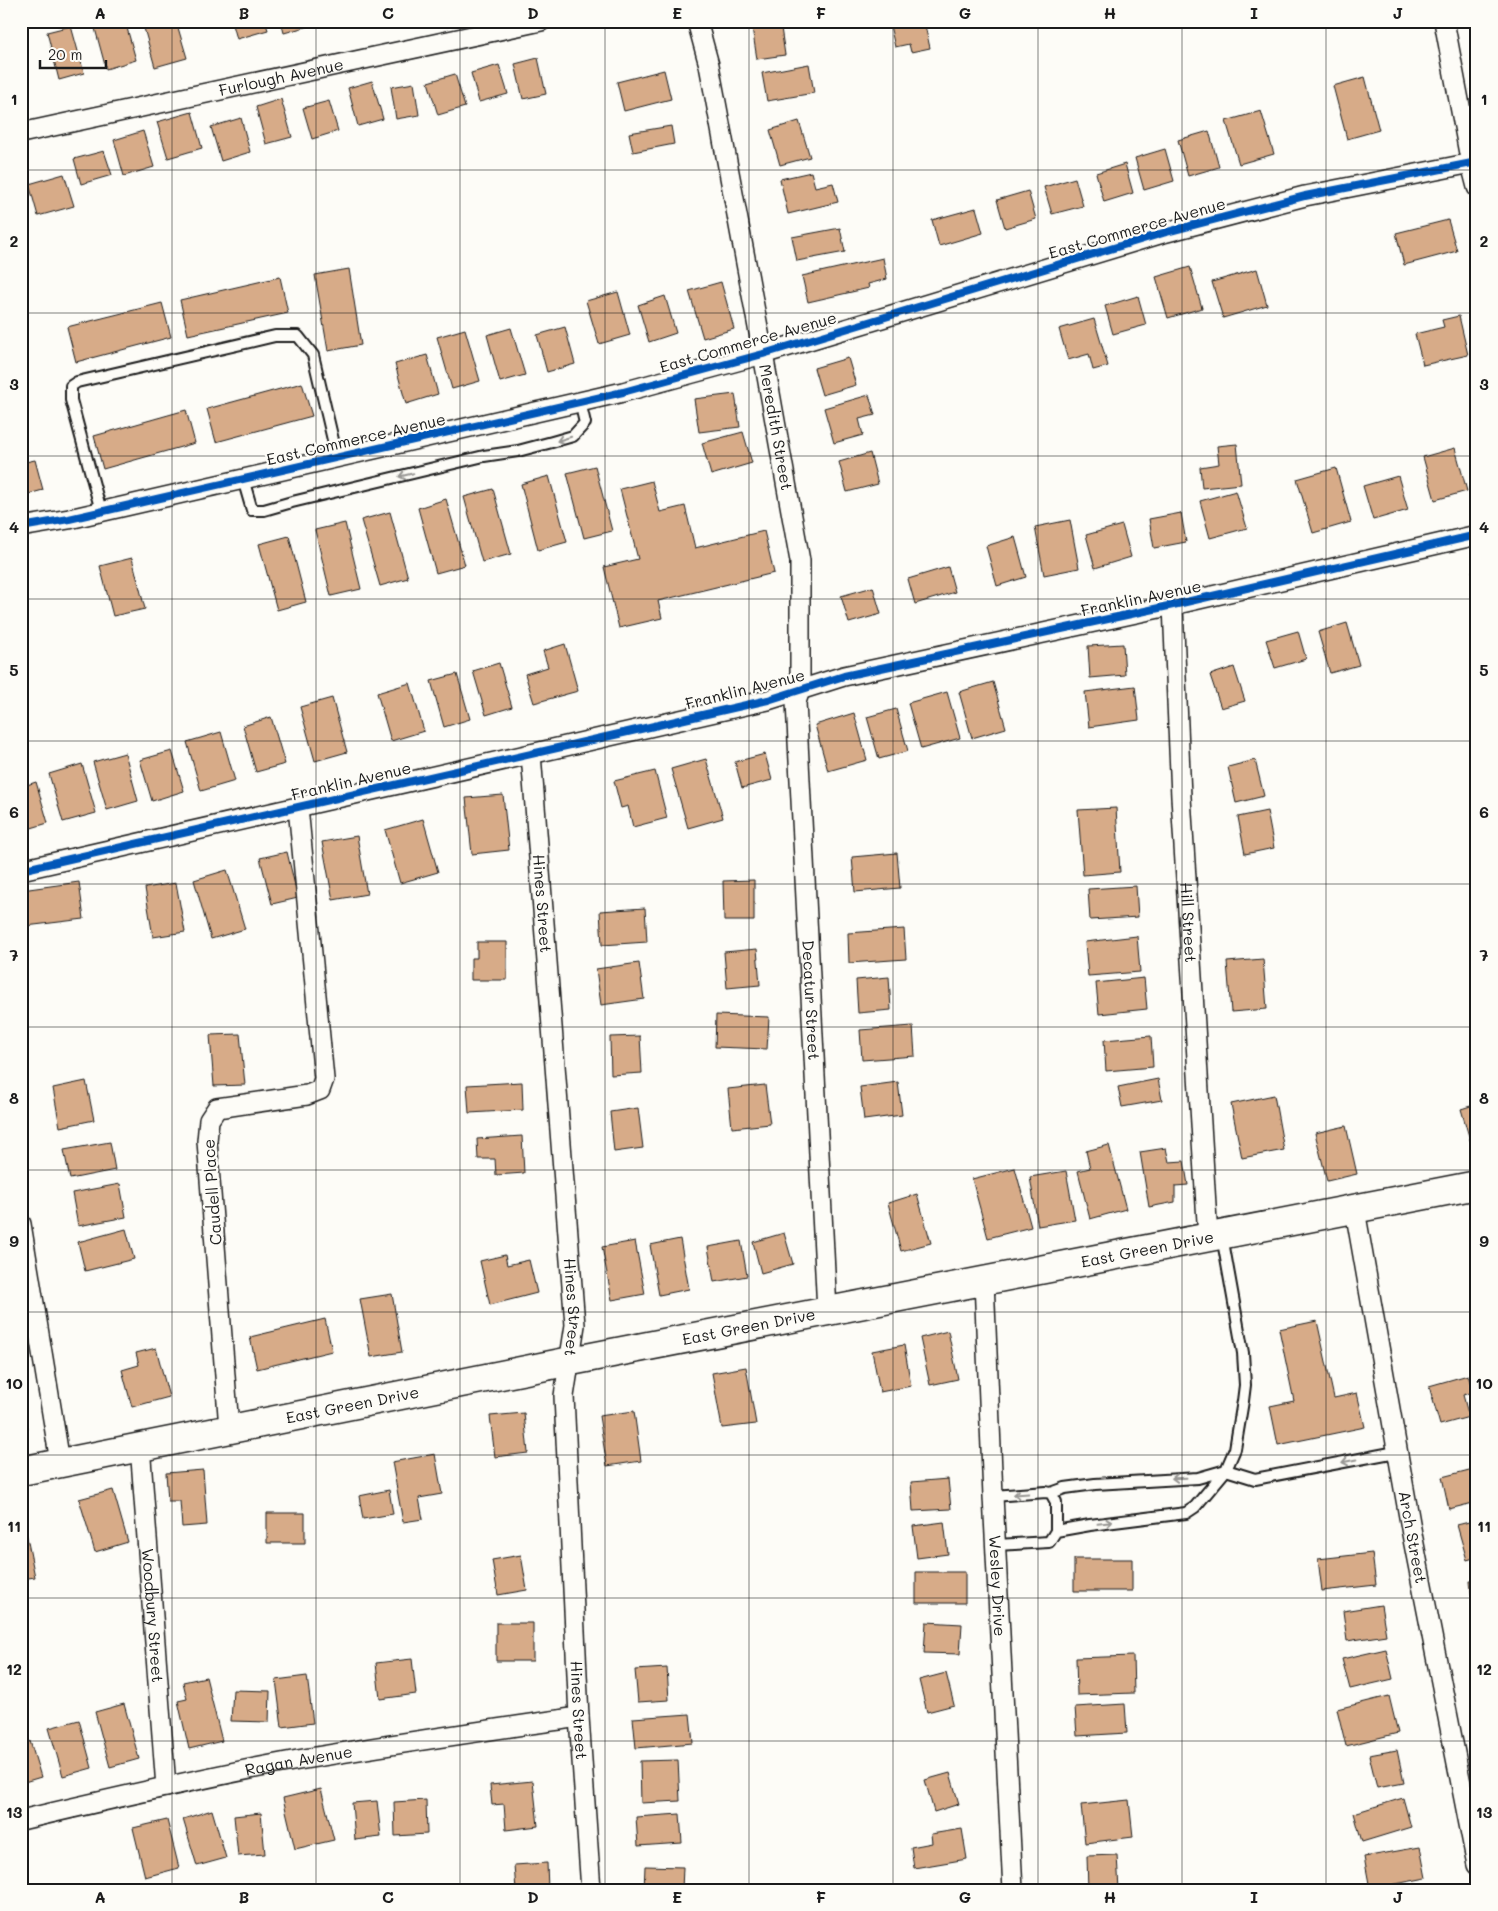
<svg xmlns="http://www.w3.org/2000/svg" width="1498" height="1911" font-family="Mali,sans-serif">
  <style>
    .building { fill: #d7ab88; stroke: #1c1c1c }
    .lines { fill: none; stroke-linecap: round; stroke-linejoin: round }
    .lane-casing { stroke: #1c1c1c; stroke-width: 14 }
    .street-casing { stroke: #1c1c1c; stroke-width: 22 }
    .secondary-casing { stroke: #1c1c1c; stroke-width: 31 }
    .lane { stroke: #fdfcf7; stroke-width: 10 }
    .street { stroke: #fdfcf7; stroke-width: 19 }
    .secondary { stroke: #fdfcf7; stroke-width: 28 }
    .cycleway-casing { stroke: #fdfcf7; stroke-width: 11 }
    .cycleway { stroke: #0057b8; stroke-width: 8 }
    .oneway { stroke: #989794 }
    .grid { fill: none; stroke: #1c1c1c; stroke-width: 1; stroke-opacity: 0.55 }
    .labels { text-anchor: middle; stroke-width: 4.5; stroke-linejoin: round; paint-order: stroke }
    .street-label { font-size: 16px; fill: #1c1c1c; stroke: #fdfcf7 }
    .neatline { fill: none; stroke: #1c1c1c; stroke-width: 2 }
    .grid-label { font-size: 16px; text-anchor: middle; font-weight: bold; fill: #1c1c1c }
  </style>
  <rect width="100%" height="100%" fill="#fdfcf7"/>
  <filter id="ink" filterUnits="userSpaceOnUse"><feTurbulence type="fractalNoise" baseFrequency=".02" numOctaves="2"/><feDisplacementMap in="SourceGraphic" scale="10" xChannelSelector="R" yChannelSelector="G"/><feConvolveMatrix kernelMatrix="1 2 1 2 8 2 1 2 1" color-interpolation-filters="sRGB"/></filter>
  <g filter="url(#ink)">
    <path class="building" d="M93,21H125L136,60L106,69Z
      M142,21H176L187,58L155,67Z
      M232,21H265L268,30L237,39Z
      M281,21H315L316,24L284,33Z
      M751,21H780L785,55L757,59Z
      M889,21H924L930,48L911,52L909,44L895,47Z
      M71,26L84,73L59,80L47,32Z
      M538,58L546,94L523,99L515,64Z
      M809,64L814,93L767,101L762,73Z
      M499,65L508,94L479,102L471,73Z
      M664,70L671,99L624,111L617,82Z
      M455,74L465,107L438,115L428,82Z
      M1365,77L1379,130L1347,139L1333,86Z
      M372,81L383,119L358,126L348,88Z
      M414,83L419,115L396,119L391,87Z
      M281,99L292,137L266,144L256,107Z
      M329,101L338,131L312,139L303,108Z
      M1261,111L1274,154L1239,164L1226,121Z
      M192,112L202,148L168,158L157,122Z
      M241,118L250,152L221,161L211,127Z
      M799,121L810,157L780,165L770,130Z
      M671,126L674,144L633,152L629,133Z
      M143,131L154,167L124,176L114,140Z
      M1209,131L1219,167L1188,176L1178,140Z
      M1165,149L1174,181L1144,190L1135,158Z
      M104,151L112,175L81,184L74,159Z
      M1125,164L1133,193L1104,202L1096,173Z
      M811,172L815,187L833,183L838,202L788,214L780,179Z
      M64,174L74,206L38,216L29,184Z
      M1075,178L1083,206L1052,214L1044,187Z
      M1028,191L1036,219L1005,228L997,200Z
      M976,208L983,233L939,246L932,220Z
      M1448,220L1457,251L1404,265L1396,233Z
      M840,228L845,252L797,261L792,237Z
      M883,258L887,279L868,284L869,288L808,302L802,276Z
      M1190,267L1202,308L1168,318L1156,277Z
      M349,269L361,345L328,351L315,275Z
      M1257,269L1267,305L1223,318L1212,282Z
      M280,277L288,313L188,335L180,300Z
      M721,282L734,329L703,338L689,291Z
      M618,292L630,335L599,344L586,301Z
      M665,296L676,333L649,342L638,305Z
      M1138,296L1146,325L1113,334L1105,306Z
      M162,303L171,337L76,362L67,327Z
      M1459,316L1468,355L1423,365L1415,334L1444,327L1442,320Z
      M1094,319L1108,366L1093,370L1089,354L1068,360L1059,329Z
      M565,327L575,364L547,372L537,335Z
      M511,328L525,375L500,382L487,335Z
      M465,329L480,381L452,389L437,337Z
      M427,355L438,394L406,404L395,364Z
      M848,358L856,385L822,395L814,368Z
      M302,383L312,416L216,442L207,409Z
      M735,394L740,427L699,432L694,399Z
      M869,395L875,415L859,419L863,435L834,443L824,408Z
      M186,410L195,443L103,469L94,436Z
      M743,432L752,463L711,475L702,443Z
      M1237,444L1241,484L1202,488L1200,467L1219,464L1217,446Z
      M1455,448L1467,491L1435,500L1423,457Z
      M870,453L878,484L847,492L839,462Z
      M35,460L43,490L21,496V463Z
      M595,466L612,531L584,538L567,473Z
      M1336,468L1351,522L1313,533L1297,479Z
      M549,476L567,542L538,550L521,484Z
      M1398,476L1408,510L1373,520L1363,486Z
      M652,481L660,512L685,506L695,548L764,531L774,573L658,601L662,618L619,628L604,567L638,559L620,489Z
      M493,489L511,554L482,562L464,497Z
      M1236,491L1247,528L1210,538L1200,501Z
      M446,499L465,565L436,573L418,508Z
      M390,512L408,578L380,586L361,520Z
      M1181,513L1186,542L1154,548L1149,519Z
      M1070,520L1079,568L1044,575L1035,527Z
      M345,523L361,589L331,596L315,530Z
      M1122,525L1131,557L1095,568L1086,535Z
      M289,536L306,602L277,610L259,544Z
      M1015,537L1026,577L997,586L986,546Z
      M132,558L145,609L113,616L100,566Z
      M948,567L955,592L915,604L908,579Z
      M1477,570V587L1472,571Z
      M873,587L881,614L849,623L841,596Z
      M1347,623L1359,665L1330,673L1318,632Z
      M1298,631L1306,659L1275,668L1266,640Z
      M565,644L578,691L534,703L525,674L548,667L543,651Z
      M1123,644L1125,675L1090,678L1088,646Z
      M499,663L512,707L486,715L473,671Z
      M1234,667L1245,701L1221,708L1210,675Z
      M457,674L470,719L444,727L431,681Z
      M993,682L1006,728L972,738L959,692Z
      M410,683L424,731L391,741L377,693Z
      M1135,686L1139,720L1089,727L1085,692Z
      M947,692L960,738L921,749L908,703Z
      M332,698L347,752L315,761L300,707Z
      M896,709L908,751L879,759L867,717Z
      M854,713L867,760L828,771L815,725Z
      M271,717L285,764L256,772L243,726Z
      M221,732L235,781L201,791L187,742Z
      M172,751L184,791L152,801L140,760Z
      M125,753L138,801L107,810L93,762Z
      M765,754L772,780L742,788L735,762Z
      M706,759L723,818L688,828L671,769Z
      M1255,760L1264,796L1236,803L1228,767Z
      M82,764L96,813L63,822L49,774Z
      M655,771L667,818L633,827L628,806L621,808L614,781Z
      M36,782L48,823L21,831V787Z
      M503,795L509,850L472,854L466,798Z
      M1116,808L1120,872L1083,875L1078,810Z
      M1267,811L1274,848L1245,854L1238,817Z
      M423,819L438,872L400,883L385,830Z
      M357,836L367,894L333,900L322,842Z
      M287,852L298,898L272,904L260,858Z
      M897,853L900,888L855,892L852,857Z
      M227,870L245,929L211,939L194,880Z
      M754,880V921H724L723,881Z
      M79,882L84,919L26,926L22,890Z
      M176,883L185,932L153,937L145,888Z
      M1136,886L1138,917L1090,920L1088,889Z
      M645,908L647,942L602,945L600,911Z
      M904,929L906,959L849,963L848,933Z
      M1137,936L1140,972L1088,976L1085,942Z
      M477,942H507V980H471V958H477Z
      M757,949L760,985L727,988L724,952Z
      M1263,959L1267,1009L1231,1012L1227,962Z
      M639,963L644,999L601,1005L596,969Z
      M889,977L891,1010L858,1013L856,980Z
      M1144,978L1147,1009L1099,1014L1096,983Z
      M716,1015L769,1017L767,1049L715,1047Z
      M913,1026L915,1056L862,1060L860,1030Z
      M240,1034L245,1085L214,1086L210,1035Z
      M640,1036L642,1073L611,1075L610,1037Z
      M1151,1036L1153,1067L1106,1071L1104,1040Z
      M1158,1079L1162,1100L1122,1107L1118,1087Z
      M86,1081L94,1120L60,1127L53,1088Z
      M522,1082L523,1110L469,1113L467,1085Z
      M898,1082L902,1115L864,1120L860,1087Z
      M765,1085L770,1124L732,1128L728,1089Z
      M1274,1095L1284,1150L1242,1158L1231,1104Z
      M1477,1104V1156L1475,1157L1461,1109Z
      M638,1108L643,1148L614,1152L610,1112Z
      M1346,1126L1357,1174L1327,1181L1315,1133Z
      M522,1136L524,1173L496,1175L495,1159H478L477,1139Z
      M110,1142L115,1170L70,1179L64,1150Z
      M1109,1145L1126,1209L1090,1219L1078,1171L1090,1168L1086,1151Z
      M1166,1148L1169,1162L1184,1161L1188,1185L1175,1186V1202L1149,1207L1140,1152Z
      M1015,1168L1031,1227L988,1238L972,1179Z
      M1066,1171L1075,1220L1038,1226L1030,1177Z
      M120,1184L126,1217L78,1226L72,1193Z
      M917,1194L931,1243L901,1251L888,1203Z
      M126,1229L134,1259L85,1271L78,1242Z
      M784,1233L793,1264L761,1273L753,1242Z
      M680,1239L689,1289L659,1295L650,1245Z
      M635,1241L645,1294L612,1300L602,1247Z
      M741,1241L747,1276L714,1282L708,1247Z
      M505,1255L507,1265L529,1260L537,1293L490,1305L480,1261Z
      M392,1294L402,1352L371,1357L360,1299Z
      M325,1319L332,1351L257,1369L250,1337Z
      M1317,1321L1334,1398L1357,1393L1365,1427L1278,1445L1270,1406L1294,1401L1279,1329Z
      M948,1331L958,1379L930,1385L920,1338Z
      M904,1345L911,1386L880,1392L872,1351Z
      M156,1348L169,1397L132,1407L122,1370L139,1365L136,1353Z
      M746,1367L756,1424L722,1428L712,1373Z
      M1468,1375L1473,1392L1463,1395L1469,1417L1440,1425L1429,1386Z
      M21,1404L28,1429L21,1431Z
      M634,1411L641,1461L607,1466L599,1416Z
      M524,1413L528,1453L495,1457L490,1416Z
      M435,1454L442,1494L419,1498L423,1519L403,1522L392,1462Z
      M1477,1468V1502L1449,1509L1442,1477Z
      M203,1470L207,1525L182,1527L180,1501H168L166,1473Z
      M948,1479L951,1509L913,1511L911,1482Z
      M113,1490L128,1542L95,1552L79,1499Z
      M389,1490L393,1514L363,1519L359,1496Z
      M267,1513H305V1543H267Z
      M1477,1520V1557L1467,1560L1457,1525Z
      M944,1522L948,1554L917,1558L913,1526Z
      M25,1527L35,1577L21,1579V1528Z
      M1372,1553L1376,1585L1322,1591L1318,1559Z
      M521,1555L527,1590L498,1595L492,1560Z
      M1074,1559H1132V1591H1074Z
      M916,1572H965V1603H916Z
      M1470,1581H1477V1610L1473,1611Z
      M1381,1605L1386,1635L1347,1641L1343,1611Z
      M926,1622L962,1624L960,1654L924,1653Z
      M496,1623H533V1661H496Z
      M1386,1649L1393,1679L1350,1689L1342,1659Z
      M1133,1656L1134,1693L1077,1695L1076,1658Z
      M412,1659L416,1694L380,1699L376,1663Z
      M667,1668L669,1700L638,1702L635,1670Z
      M946,1673L954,1705L927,1712L919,1680Z
      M307,1676L313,1723L282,1727L276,1680Z
      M206,1677L222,1741L189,1749L178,1701L187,1699L183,1682Z
      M233,1690L270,1691L269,1722L231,1721Z
      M1389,1696L1398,1733L1346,1746L1337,1709Z
      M124,1704L139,1759L110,1767L95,1712Z
      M1125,1704L1127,1733L1077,1736L1075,1707Z
      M690,1714L693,1743L636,1748L633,1718Z
      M79,1720L92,1768L63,1776L49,1728Z
      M30,1741L41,1777L21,1783V1744Z
      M1397,1750L1404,1783L1377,1788L1369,1755Z
      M678,1760L680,1801L641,1803L640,1761Z
      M950,1773L959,1804L934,1812L925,1780Z
      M533,1781L538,1826L506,1830L504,1804L492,1805L490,1785Z
      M321,1789L334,1840L295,1849L283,1798Z
      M1403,1798L1411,1827L1362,1842L1354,1813Z
      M426,1800L427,1834L395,1836L394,1802Z
      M1129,1800L1133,1837L1085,1843L1081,1805Z
      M377,1801L381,1837L355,1840L352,1803Z
      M212,1810L226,1858L197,1866L183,1819Z
      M261,1813L265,1854L238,1856L234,1816Z
      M680,1814L682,1843L638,1846L636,1817Z
      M167,1820L179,1868L145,1877L133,1828Z
      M962,1829L967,1859L914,1868L911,1847L932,1843L931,1834Z
      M1420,1847L1426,1878L1370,1889L1364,1857Z
      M1117,1855L1119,1890H1088L1087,1856Z
      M547,1863L548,1890H516L514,1865Z
      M645,1866L683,1867L682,1890H644Z
      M23,1873L27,1890H21V1874Z"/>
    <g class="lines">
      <g class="lane-casing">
        <path id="lane" d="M243,479L252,510H264L292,502L484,456L518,451L552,442L573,436L585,423L580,402
          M101,511L71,400V386L77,382L275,336H298L313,355L337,457
          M1051,1493L1065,1488L1095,1484L1198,1478L1226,1470L1255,1479L1396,1452
          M993,1496L1046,1492L1051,1493L1056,1502V1531L1049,1542L996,1545
          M1056,1531L1090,1525L1186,1513L1195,1507L1226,1470L1235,1449L1243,1401L1245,1385L1243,1353L1222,1236"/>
      </g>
      <g class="street-casing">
        <g id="street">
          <path id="s1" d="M697,21L709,65L763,354L800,561V690L796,702L827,1311"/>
          <path d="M1444,21L1471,164L1477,187"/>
          <path id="s2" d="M21,133L541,21"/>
          <path d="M21,527L69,519L623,392L763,354L1163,233L1305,196L1477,162"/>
          <path id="s3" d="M1173,605L1181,797L1208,1238"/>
          <path id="s4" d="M531,754L575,1325L564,1396L579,1717L591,1890"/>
          <path d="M21,870L768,700L844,676L1173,605L1477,535"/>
          <path id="s5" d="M1355,1210L1412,1534L1477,1865"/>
          <path d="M21,1224L60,1462"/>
          <path id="s6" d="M984,1281L993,1496L1013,1890"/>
          <path d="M229,1428L207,1141L209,1120L217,1108L307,1095L320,1090L324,1079L298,807"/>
          <path id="s7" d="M140,1446L166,1787"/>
          <path id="s8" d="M21,1820C106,1800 191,1780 276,1764C377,1746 477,1732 579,1717"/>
        </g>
      </g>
      <g class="secondary-casing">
        <g id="secondary">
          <path id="s9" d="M21,1471L571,1361L1477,1185"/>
        </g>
      </g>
      <use href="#lane" class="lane"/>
      <use href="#street" class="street"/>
      <use href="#secondary" class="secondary"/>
      <g class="cycleway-casing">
        <path id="cycleway" d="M21,527L69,519L623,392L763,354L1163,233L1305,196L1477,162
          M21,870L768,700L844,676L1173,605L1477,535"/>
      </g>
      <use href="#cycleway" class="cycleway"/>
    </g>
    <defs><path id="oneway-shaft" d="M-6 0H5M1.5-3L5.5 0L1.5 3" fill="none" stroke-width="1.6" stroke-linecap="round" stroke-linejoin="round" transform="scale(1.25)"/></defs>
    <g class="oneway">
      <use href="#oneway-shaft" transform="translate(564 439) rotate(163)"/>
      <use href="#oneway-shaft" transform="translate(406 475) rotate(167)"/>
      <use href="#oneway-shaft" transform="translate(1349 1461) rotate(168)"/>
      <use href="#oneway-shaft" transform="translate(1179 1478) rotate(178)"/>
      <use href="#oneway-shaft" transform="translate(1021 1494) rotate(176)"/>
      <use href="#oneway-shaft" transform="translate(1105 1523) rotate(-6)"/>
    </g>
  </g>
  <path class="grid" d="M172,21V1890M316,21V1890M460,21V1890M605,21V1890M749,21V1890M893,21V1890M1038,21V1890M1182,21V1890M1326,21V1890M21,170H1477M21,313H1477M21,456H1477M21,599H1477M21,741H1477M21,884H1477M21,1027H1477M21,1170H1477M21,1312H1477M21,1455H1477M21,1598H1477M21,1741H1477"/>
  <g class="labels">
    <g class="street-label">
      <text dy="6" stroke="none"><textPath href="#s2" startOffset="266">Furlough Avenue</textPath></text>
      <text transform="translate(1137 228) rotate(-16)" y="6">East Commerce Avenue</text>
      <text transform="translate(748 342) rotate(-16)" y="6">East Commerce Avenue</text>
      <text dy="6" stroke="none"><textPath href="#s1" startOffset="414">Meredith Street</textPath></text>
      <text transform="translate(356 439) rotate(-13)" y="6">East Commerce Avenue</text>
      <text transform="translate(1141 598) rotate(-12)" y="6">Franklin Avenue</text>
      <text transform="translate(745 689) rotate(-14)" y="6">Franklin Avenue</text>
      <text transform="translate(351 781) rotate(-13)" y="6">Franklin Avenue</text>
      <text dy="6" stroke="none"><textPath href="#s4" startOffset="150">Hines Street</textPath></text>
      <text dy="6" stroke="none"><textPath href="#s3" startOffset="318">Hill Street</textPath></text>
      <text dy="6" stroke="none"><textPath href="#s1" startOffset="990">Decatur Street</textPath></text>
      <text transform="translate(212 1192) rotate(-94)" y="6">Caudell Place</text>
      <text dy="6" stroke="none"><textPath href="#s9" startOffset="1148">East Green Drive</textPath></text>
      <text dy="6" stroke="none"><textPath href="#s4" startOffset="555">Hines Street</textPath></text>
      <text dy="6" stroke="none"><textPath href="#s9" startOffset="742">East Green Drive</textPath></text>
      <text dy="6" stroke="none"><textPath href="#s9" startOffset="338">East Green Drive</textPath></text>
      <text dy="6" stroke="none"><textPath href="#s5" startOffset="332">Arch Street</textPath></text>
      <text dy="6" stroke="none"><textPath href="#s6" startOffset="305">Wesley Drive</textPath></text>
      <text dy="6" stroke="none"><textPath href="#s7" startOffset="170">Woodbury Street</textPath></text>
      <text dy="6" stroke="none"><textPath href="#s4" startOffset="959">Hines Street</textPath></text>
      <text dy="6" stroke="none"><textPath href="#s8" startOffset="284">Ragan Avenue</textPath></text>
    </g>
  </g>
  <rect width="1498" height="1911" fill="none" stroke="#fdfcf7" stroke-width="55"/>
  <path d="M40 60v8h66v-8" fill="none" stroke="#1c1c1c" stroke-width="2.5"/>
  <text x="48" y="60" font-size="15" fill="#1c1c1c" stroke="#fdfcf7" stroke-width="4" paint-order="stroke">20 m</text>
  <rect x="28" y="28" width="1442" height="1856" class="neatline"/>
  <g class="grid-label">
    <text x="100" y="19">A</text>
    <text x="244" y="19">B</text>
    <text x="388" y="19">C</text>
    <text x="533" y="19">D</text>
    <text x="677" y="19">E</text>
    <text x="821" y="19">F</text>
    <text x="965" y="19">G</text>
    <text x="1110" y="19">H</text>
    <text x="1254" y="19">I</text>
    <text x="1398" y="19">J</text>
    <text x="14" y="105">1</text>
    <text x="1484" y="105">1</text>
    <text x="14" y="247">2</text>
    <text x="1484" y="247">2</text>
    <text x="14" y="390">3</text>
    <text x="1484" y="390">3</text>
    <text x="14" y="533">4</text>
    <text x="1484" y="533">4</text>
    <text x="14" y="676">5</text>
    <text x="1484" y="676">5</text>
    <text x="14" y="818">6</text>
    <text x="1484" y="818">6</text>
    <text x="14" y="961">7</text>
    <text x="1484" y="961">7</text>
    <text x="14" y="1104">8</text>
    <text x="1484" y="1104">8</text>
    <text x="14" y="1247">9</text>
    <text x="1484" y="1247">9</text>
    <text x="14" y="1389">10</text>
    <text x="1484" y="1389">10</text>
    <text x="14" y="1532">11</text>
    <text x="1484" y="1532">11</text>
    <text x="14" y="1675">12</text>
    <text x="1484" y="1675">12</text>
    <text x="14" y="1818">13</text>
    <text x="1484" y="1818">13</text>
    <text x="100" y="1903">A</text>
    <text x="244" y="1903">B</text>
    <text x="388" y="1903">C</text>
    <text x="533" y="1903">D</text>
    <text x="677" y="1903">E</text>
    <text x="821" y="1903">F</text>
    <text x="965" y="1903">G</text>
    <text x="1110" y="1903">H</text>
    <text x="1254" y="1903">I</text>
    <text x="1398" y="1903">J</text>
  </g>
</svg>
